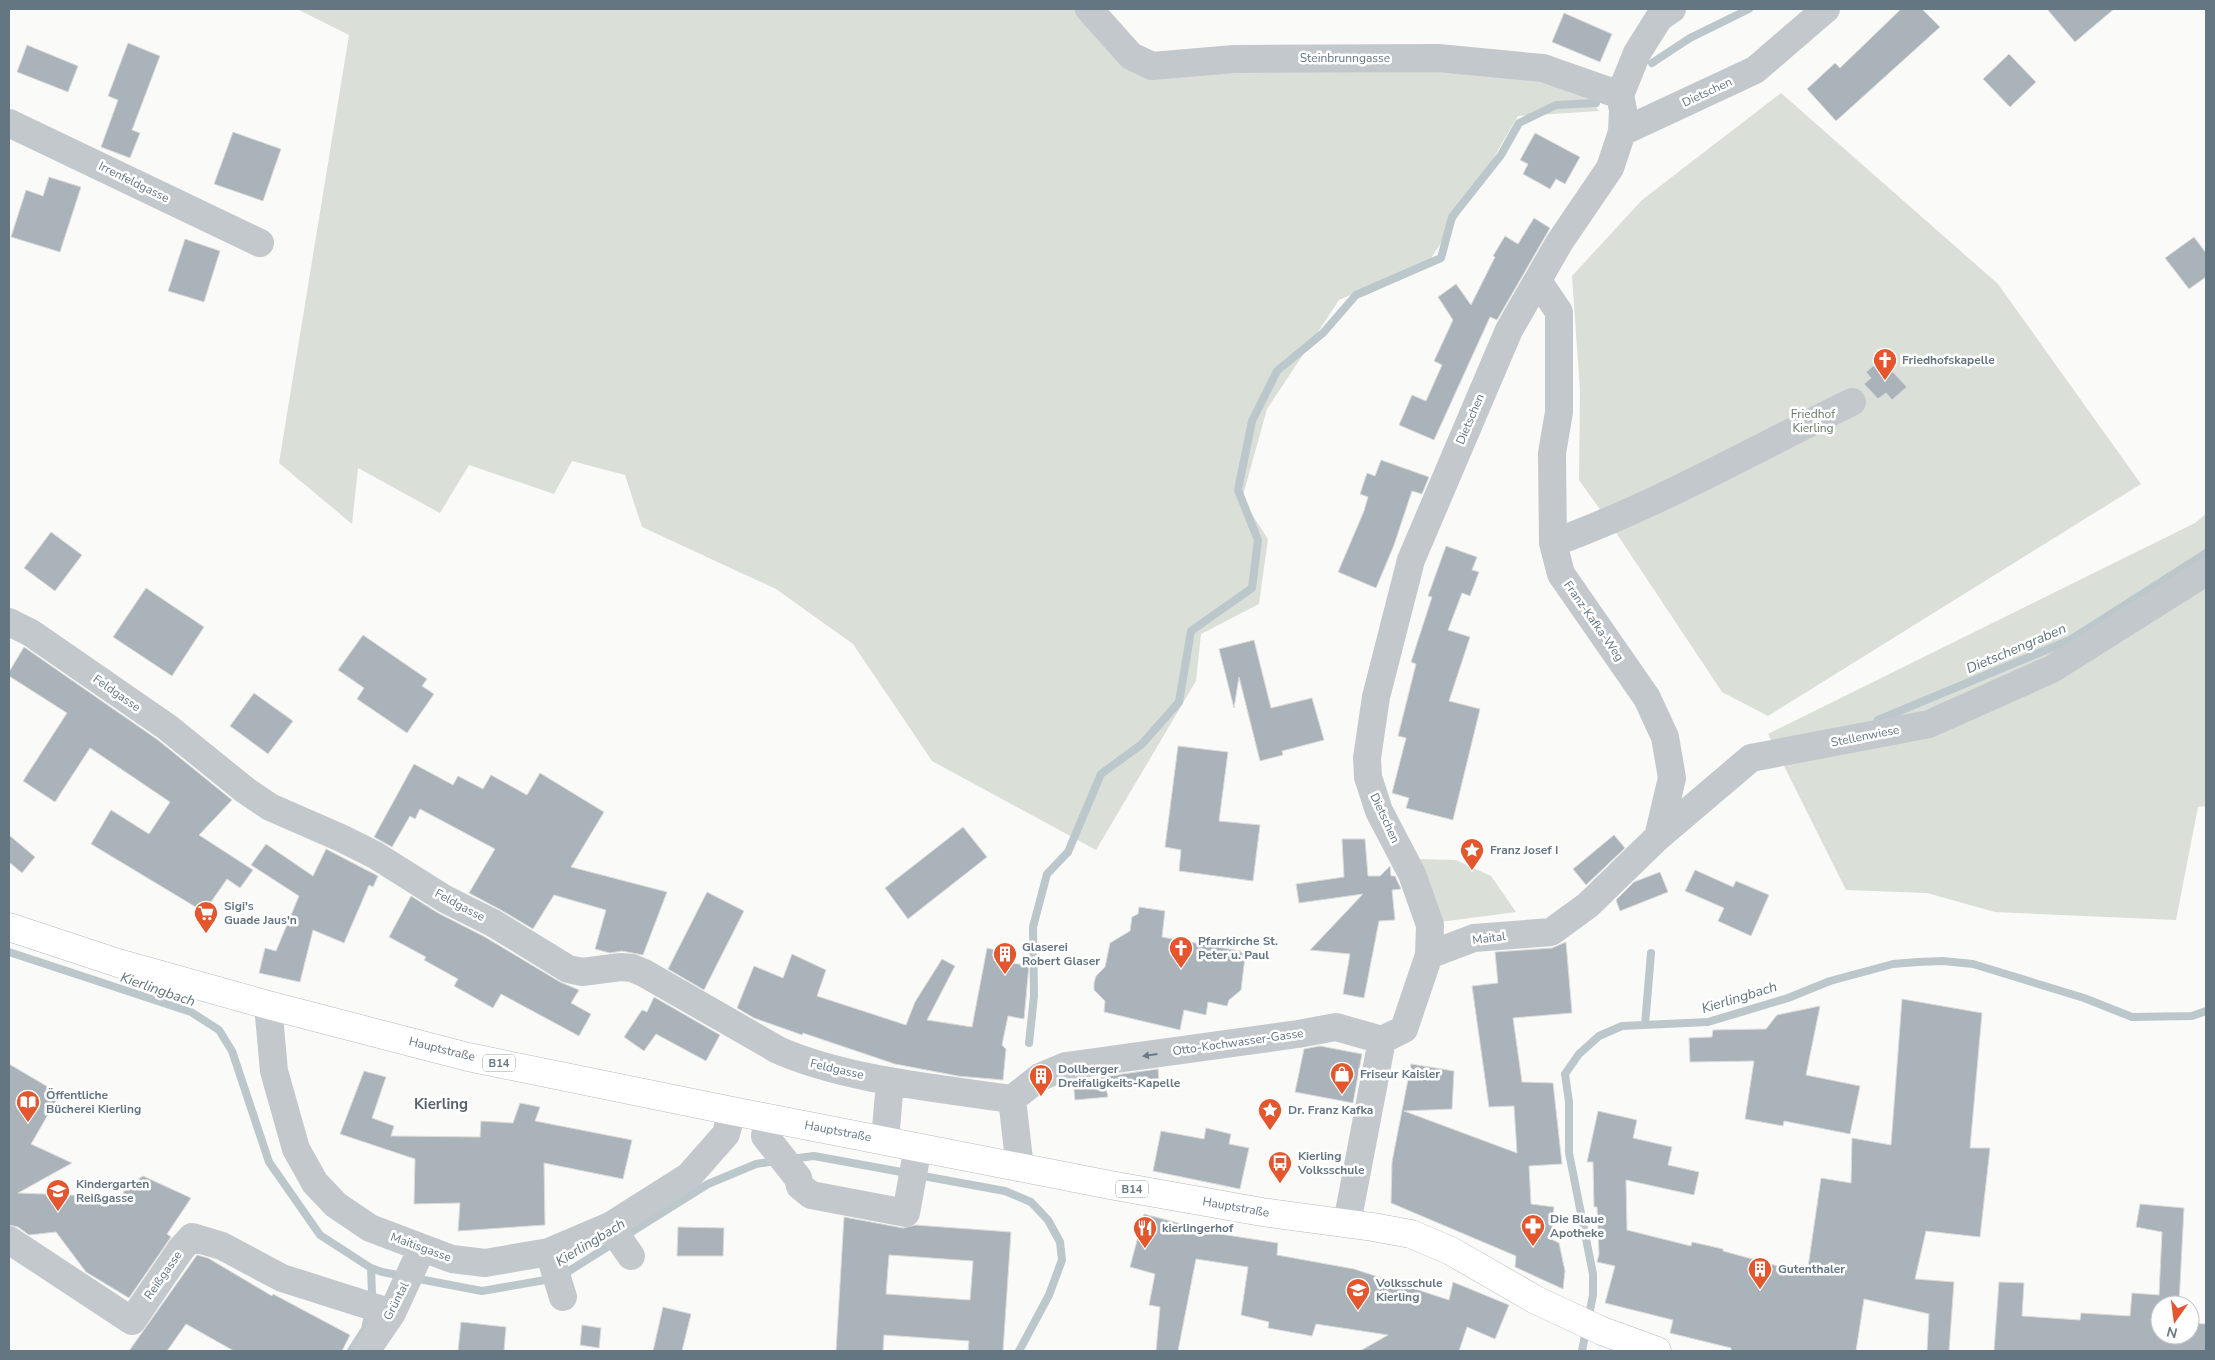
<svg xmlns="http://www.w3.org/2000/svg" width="2215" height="1360" font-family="'Nunito Sans',sans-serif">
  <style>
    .green { fill: #dadfd7 }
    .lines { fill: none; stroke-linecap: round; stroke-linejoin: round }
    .stream { stroke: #bbc7cb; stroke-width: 8 }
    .building { fill: #aab3b9; stroke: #dcdcda; fill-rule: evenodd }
    .major-casing { stroke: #b5babe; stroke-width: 29 }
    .minor { stroke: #c3c8cc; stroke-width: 28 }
    .major { stroke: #fff; stroke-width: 28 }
    .oneway { fill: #6a7a87 }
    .labels { text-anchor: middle; stroke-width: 5; stroke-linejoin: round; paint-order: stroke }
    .shield { fill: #fff; stroke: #939fa8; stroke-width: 1 }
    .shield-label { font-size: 11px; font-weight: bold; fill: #657683 }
    .street-label { font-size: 12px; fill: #657683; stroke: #fff }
    .poi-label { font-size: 12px; font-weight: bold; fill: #657683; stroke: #fff; text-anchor: start }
    .park-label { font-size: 12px; fill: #687a64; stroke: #fff }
    .water-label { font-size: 14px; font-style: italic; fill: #60757c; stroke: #fff }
    .quarter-label { font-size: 15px; font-weight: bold; fill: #57646e; stroke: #fff }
  </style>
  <rect width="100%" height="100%" fill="#fafaf8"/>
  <path class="green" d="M297,9H1100L1156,78L1235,63H1437L1582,87L1599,111L1518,116L1476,188L1430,260L1339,300L1267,409L1242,499L1268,539L1259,604L1201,634L1196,681L1096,850L932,761L853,644L776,589L642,527L625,475L572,461L554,494L469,465L440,513L358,468L352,524L279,463L349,35Z
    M1781,93L1998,284L2141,484L1768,716L1722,692L1609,522L1579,480L1580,390L1572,276L1642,200Z
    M2206,514V806L2198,807L2176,920L1995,912L1927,893L1846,890L1768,734L2195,523Z
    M1419,859L1456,860L1491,876L1516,912L1440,922Z"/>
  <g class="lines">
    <path class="stream" d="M1652,63L1690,38L1749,9
      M1878,720L2070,640L2206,553
      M9,952L191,1012L219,1030L232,1051L269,1162L320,1235L371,1268L382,1272L482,1291L545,1280L569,1271L708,1184L756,1164L776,1161
      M1645,1025L1651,953
      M1029,1043L1034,996L1033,927L1047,874L1068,852L1101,774L1142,744L1179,702L1191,631L1252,588L1258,540L1238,490L1252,421L1277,371L1323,333L1356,295L1441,258L1452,217L1501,155L1519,123L1556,105L1596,103
      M790,1159L814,1156L1005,1191L1031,1202L1048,1220L1060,1242L1062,1260L1049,1295L1019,1351
      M371,1268L372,1293
      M351,1351L365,1329L367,1320
      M1582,1351L1593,1295V1274L1569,1153V1102L1565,1074L1579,1054L1599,1036L1622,1026L1708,1022L1788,998L1830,981L1893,964L1918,962L1943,961L1973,964L2084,998L2132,1017L2192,1016L2206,1011"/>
  </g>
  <path class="building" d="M1901,9H1922L1940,27L1836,121L1807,89L1835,63L1840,68Z
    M2047,9H2114L2075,42Z
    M1564,13L1612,34L1600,62L1552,42Z
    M128,43L160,56L132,130L140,133L130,158L101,147L118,100L108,96Z
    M27,45L78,66L68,92L17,72Z
    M2009,54L2036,82L2010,107L1983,79Z
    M233,132L281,149L263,201L214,184Z
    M1535,133L1580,157L1565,184L1556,179L1550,189L1523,174L1528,164L1520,160Z
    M49,177L81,187L60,252L11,237L26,190L43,196Z
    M1534,218L1550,228L1497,320L1490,317L1434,440L1399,425L1412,395L1426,401L1442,365L1434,361L1453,320L1438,297L1456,284L1471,305L1495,257L1493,256L1505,236L1518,244Z
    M2194,237L2206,253V277L2189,289L2165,258Z
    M185,239L220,251L204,302L168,291Z
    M1881,359L1907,387L1892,400L1886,393L1878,399L1864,384L1871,378L1866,372Z
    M1381,460L1429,477L1422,494L1412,491L1394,545L1376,588L1338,572L1364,511L1368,497L1360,494L1367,473L1375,476Z
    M51,532L82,555L55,591L24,568Z
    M1446,546L1477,557L1472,570L1479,572L1470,596L1462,593L1448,630L1470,637L1449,701L1480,709L1453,820L1406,808L1409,798L1392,793L1406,738L1398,736L1416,664L1411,662L1432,597L1428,596Z
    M146,588L204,627L172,676L113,637Z
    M363,635L427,679L422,686L434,694L407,733L357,699L364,688L338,670Z
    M1254,640L1271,708L1312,698L1324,740L1282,751L1283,755L1260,761L1239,677L1234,708L1219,649Z
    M24,647L158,740L232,800L199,835L253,870L240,888L227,879L204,912L91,844L111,810L149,834L170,802L90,748L55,802L23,781L67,713L9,676V672Z
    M254,693L293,721L268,754L230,726Z
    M1178,746L1228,752L1219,821L1260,825L1253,881L1179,871L1181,850L1165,847Z
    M414,764L453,785L458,776L483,789L491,775L527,795L540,773L604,812L571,867L667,892L643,955L622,951L610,953L595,949L606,910L554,895L533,929L501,910L469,893L495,849L420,809L415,819L410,816L392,847L374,837Z
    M963,827L987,857L908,919L885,888Z
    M9,835L35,857L22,873L9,862Z
    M1614,835L1625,848L1586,885L1573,869Z
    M1342,839H1365L1368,876H1380L1390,866L1391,876H1395L1401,889L1392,890L1395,920L1379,921L1364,998L1343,994L1350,954L1310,950L1363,894L1299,903L1296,884L1344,877Z
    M266,844L313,876L326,849L378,876L373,887L369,885L344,943L313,930L300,982L259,973L265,948L276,951L299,896L251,865Z
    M1695,870L1733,887L1736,881L1769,895L1751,936L1718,921L1724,908L1685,891Z
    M1660,872L1668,892L1620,911L1616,900L1634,882Z
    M707,892L744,911L704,990L668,969Z
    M411,896L438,913L485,937L560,982L579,990L571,1003L591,1014L579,1036L501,994L493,1008L454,986L458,979L424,960L426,957L389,937Z
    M1139,907L1165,911L1162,937L1240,951L1245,957L1241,990L1229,1000L1227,1006L1208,1002L1206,1015L1184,1010L1180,1030L1104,1012L1105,1001L1094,990V983L1096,976L1105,967L1110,943L1130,931L1132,917L1138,914Z
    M1566,942L1572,1013L1513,1018L1522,1082L1553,1083L1562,1164L1529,1166L1531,1204L1554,1207L1551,1239L1559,1243L1565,1271L1563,1289L1515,1267L1516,1256L1391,1203L1392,1162L1411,1064L1454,1071L1452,1109L1404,1111L1517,1153L1514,1106L1489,1107L1472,986L1498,983L1495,952L1552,948Z
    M987,948L1008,953V963L1029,965L1024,1019L1008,1016L1002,1045L1006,1049L1003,1080L958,1076L895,1064L803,1033L802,1035L754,1018L737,1008L754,966L783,978L792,954L826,970L817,996L906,1025L915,1002L942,959L955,966L927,1020L972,1027Z
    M654,997L720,1035L706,1061L656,1034L644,1051L624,1037L642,1010L647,1012Z
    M1902,999L1982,1013L1970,1148H1990L1980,1237L1926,1231L1915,1279L1954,1282L1949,1351H1927L1929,1314L1864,1299L1856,1351H1731V1348L1670,1333L1673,1320L1605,1303L1615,1266L1597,1262L1599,1254L1597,1207H1594L1593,1162H1587L1598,1111L1637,1120L1633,1138L1672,1147L1668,1165L1699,1172L1694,1195L1626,1180L1627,1230L1691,1246L1692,1242L1723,1249V1251L1807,1274L1821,1178L1851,1183L1852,1138L1891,1145Z
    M1820,1006L1806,1075L1860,1086L1850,1134L1784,1121L1783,1126L1745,1119L1754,1061L1690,1062L1689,1038L1712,1037L1713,1030L1766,1029L1777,1015Z
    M1320,1046L1362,1054L1353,1103L1295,1092L1304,1049Z
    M9,1064L60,1094L31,1144L72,1163L18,1193L122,1197L125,1188L143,1176L191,1198L167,1234L171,1237L129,1298L86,1272L56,1232L29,1235L18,1227L9,1225Z
    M1158,1069L1159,1082L1106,1088L1108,1097L1075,1100L1073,1081Z
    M364,1071L386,1077L372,1118L394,1126L391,1136L480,1137L481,1121L513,1123L520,1103L540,1107L535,1121L632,1140L623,1179L544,1163L545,1225L458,1231L460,1203L414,1204L415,1159L340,1134Z
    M1206,1128L1231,1134L1229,1144L1249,1148L1240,1189L1153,1171L1161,1131L1204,1139Z
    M2140,1204L2184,1208L2179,1305H2160V1335H2190V1323L2206,1324V1351H1994L1999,1282L2024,1283L2022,1316L2080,1320L2081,1313L2130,1316L2132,1293L2159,1295L2162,1232L2136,1227Z
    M1144,1214L1220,1234L1278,1243L1277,1255L1354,1269L1449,1300L1453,1282L1509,1305L1495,1339L1467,1327L1459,1351H1360L1388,1335L1316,1324L1312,1336L1268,1328L1269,1322L1241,1315L1248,1267L1196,1259L1178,1351H1156L1160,1307L1149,1305L1155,1274L1130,1267Z
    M844,1217L903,1228L915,1225L1011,1232L1003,1351H968L969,1341L884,1335L883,1351H836ZM889,1255L973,1261L970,1300L886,1294Z
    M678,1227L724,1228L723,1256H677Z
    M197,1255L208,1258L272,1296L273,1294L350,1335L342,1351H234L186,1324L167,1351H129Z
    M663,1307L691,1314L682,1351H653Z
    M461,1322L506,1327L504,1351H458Z
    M582,1325L601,1328L599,1348L580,1345Z"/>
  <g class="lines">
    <g class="major-casing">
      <path id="major" d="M9,927L118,963L268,1005L468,1057L732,1111L1110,1185L1262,1212L1373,1227L1411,1234L1451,1251L1536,1300L1602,1331L1657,1351"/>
    </g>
    <path class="minor" d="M1089,9L1131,56L1152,66L1234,59L1438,58L1543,68L1620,95
      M9,123L260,243
      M1622,132L1755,70L1826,9
      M1538,281L1559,312V412L1552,453L1553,543L1561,574L1647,698L1665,737L1672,778L1658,837
      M1553,543C1657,505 1753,450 1852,402
      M9,622L31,633L167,727L245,790L270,807L341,838L375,855L445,899L493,923L568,969L582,972L621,967L632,968L644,973L778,1050C846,1080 937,1088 1012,1099
      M1429,955L1474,938L1551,932L1588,905L1658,837L1751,758L1929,724L2052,669L2206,572
      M268,1005L274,1071L296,1149L315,1183L336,1205L370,1228L452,1259L485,1263L549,1252L610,1226L689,1176L726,1134L732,1111
      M1382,1040L1404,1029L1429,955L1430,925L1412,874L1379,811L1368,777L1367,758L1376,697L1411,560L1509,330L1559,243L1610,168L1622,132L1623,110L1620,95L1637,53L1659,18L1672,9
      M1012,1099L1040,1077L1066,1066L1298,1034L1336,1027L1382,1040
      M1012,1099L1020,1168
      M768,1118L765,1136L798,1178L800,1186L811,1195L906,1213L918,1147
      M885,1141L890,1081
      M1347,1223L1382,1040
      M610,1226L631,1256
      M9,1240L132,1321L181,1249L192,1237L222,1246L282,1278L392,1313
      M549,1252L563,1297
      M366,1351L392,1313L422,1248"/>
    <use href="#major" class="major"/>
  </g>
  <defs><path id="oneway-solid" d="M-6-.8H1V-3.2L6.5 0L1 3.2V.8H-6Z" transform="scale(1.25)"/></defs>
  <use class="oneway" href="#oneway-solid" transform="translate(1150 1055) rotate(172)"/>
  <defs>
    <g id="church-pin" transform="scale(1.25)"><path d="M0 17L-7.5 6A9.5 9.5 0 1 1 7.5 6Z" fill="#e4572e" stroke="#fff"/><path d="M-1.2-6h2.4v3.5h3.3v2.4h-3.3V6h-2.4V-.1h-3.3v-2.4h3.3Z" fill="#fff"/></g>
    <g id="sight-pin" transform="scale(1.25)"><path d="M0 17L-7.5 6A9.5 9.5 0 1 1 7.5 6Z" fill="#e4572e" stroke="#fff"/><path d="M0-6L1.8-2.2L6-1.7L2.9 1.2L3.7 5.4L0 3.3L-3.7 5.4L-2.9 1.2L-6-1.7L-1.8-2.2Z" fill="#fff"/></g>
    <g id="supermarket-pin" transform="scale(1.25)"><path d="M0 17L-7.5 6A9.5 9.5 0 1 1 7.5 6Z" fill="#e4572e" stroke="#fff"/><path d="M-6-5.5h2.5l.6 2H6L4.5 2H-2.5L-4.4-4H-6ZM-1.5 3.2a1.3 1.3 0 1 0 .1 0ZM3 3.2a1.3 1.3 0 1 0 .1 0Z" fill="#fff"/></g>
    <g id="building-pin" transform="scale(1.25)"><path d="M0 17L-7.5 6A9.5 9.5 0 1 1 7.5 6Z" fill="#e4572e" stroke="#fff"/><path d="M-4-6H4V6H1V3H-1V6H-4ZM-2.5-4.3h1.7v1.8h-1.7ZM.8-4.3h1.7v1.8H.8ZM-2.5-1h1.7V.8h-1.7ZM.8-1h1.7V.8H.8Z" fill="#fff"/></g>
    <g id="shop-pin" transform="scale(1.25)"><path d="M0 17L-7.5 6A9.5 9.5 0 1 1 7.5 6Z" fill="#e4572e" stroke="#fff"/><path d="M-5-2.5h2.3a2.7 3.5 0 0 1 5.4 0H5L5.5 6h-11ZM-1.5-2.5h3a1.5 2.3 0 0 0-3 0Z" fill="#fff"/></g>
    <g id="library-pin" transform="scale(1.25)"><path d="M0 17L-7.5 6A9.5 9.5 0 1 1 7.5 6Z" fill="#e4572e" stroke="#fff"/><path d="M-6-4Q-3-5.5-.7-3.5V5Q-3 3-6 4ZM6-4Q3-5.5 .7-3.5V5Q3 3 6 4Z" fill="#fff"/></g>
    <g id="bus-pin" transform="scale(1.25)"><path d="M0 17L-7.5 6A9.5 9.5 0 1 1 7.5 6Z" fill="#e4572e" stroke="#fff"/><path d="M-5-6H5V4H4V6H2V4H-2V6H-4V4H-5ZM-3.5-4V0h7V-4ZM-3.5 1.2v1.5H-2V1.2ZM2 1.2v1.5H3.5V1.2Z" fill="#fff"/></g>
    <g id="school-pin" transform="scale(1.25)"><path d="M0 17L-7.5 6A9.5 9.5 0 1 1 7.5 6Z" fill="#e4572e" stroke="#fff"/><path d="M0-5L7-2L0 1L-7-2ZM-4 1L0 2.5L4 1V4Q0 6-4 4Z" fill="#fff"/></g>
    <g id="pharmacy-pin" transform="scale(1.25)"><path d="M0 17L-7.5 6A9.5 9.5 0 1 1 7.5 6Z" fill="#e4572e" stroke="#fff"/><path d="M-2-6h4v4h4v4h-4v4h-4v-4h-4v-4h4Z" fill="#fff"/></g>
    <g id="restaurant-pin" transform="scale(1.25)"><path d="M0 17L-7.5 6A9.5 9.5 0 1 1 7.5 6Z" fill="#e4572e" stroke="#fff"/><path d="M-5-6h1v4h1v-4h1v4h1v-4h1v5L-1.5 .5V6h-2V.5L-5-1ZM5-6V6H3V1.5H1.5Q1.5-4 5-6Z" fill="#fff"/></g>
  </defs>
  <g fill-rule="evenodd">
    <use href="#church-pin" x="1885" y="360"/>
    <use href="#sight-pin" x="1472" y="850"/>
    <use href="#supermarket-pin" x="206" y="913"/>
    <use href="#church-pin" x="1181" y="948"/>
    <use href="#building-pin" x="1005" y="954"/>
    <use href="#shop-pin" x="1342" y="1074"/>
    <use href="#building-pin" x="1041" y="1076"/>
    <use href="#library-pin" x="28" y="1102"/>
    <use href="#sight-pin" x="1270" y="1110"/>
    <use href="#bus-pin" x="1280" y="1163"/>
    <use href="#school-pin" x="58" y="1191"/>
    <use href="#pharmacy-pin" x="1533" y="1226"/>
    <use href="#restaurant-pin" x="1145" y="1228"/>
    <use href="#building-pin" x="1760" y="1269"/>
    <use href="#school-pin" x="1358" y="1290"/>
  </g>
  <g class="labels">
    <g class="shield">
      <rect x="483" y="1054.5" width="32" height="17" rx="4"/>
      <rect x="1116" y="1180.5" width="32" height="17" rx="4"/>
    </g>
    <g class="shield-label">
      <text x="499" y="1067">B14</text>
      <text x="1132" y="1193">B14</text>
    </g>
    <g class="street-label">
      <text x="1345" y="62">Steinbrunngasse</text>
      <text transform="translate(1707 92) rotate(-25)" y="4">Dietschen</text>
      <text transform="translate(134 182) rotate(26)" y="4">Irrenfeldgasse</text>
      <text transform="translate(1470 419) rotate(-67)" y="4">Dietschen</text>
      <text transform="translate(1594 621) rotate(55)" y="4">Franz-Kafka-Weg</text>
      <text transform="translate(117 693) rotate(35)" y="4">Feldgasse</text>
      <text transform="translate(1865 736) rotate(-11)" y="4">Stellenwiese</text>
      <text transform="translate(1385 818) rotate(65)" y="4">Dietschen</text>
      <text transform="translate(460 905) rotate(28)" y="4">Feldgasse</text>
      <text transform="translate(1489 938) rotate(-7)" y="4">Maital</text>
      <text transform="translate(1238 1042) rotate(-8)" y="4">Otto-Kochwasser-Gasse</text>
      <text transform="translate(442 1049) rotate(14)" y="4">Hauptstraße</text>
      <text transform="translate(837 1069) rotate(13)" y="4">Feldgasse</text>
      <text transform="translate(838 1131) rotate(11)" y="4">Hauptstraße</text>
      <text transform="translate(1236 1207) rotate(10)" y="4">Hauptstraße</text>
      <text transform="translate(421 1247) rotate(20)" y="4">Maitisgasse</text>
      <text transform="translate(163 1275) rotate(-55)" y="4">Reißgasse</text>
      <text transform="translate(396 1301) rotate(-63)" y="4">Grüntal</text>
    </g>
    <g class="poi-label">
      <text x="1902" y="364">Friedhofskapelle</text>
      <text x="1490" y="854">Franz Josef I</text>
      <text x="224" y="910">Sigi's<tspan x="224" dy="14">Guade Jaus'n</tspan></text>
      <text x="1198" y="945">Pfarrkirche St.<tspan x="1198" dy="14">Peter u. Paul</tspan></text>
      <text x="1022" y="951">Glaserei<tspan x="1022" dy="14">Robert Glaser</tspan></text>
      <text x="1058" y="1073">Dollberger<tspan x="1058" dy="14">Dreifaligkeits-Kapelle</tspan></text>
      <text x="1360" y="1078">Friseur Kaisler</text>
      <text x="46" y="1099">Öffentliche<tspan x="46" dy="14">Bücherei Kierling</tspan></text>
      <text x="1288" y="1114">Dr. Franz Kafka</text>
      <text x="1298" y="1160">Kierling<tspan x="1298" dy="14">Volksschule</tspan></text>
      <text x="76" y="1188">Kindergarten<tspan x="76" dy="14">Reißgasse</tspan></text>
      <text x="1550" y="1223">Die Blaue<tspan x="1550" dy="14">Apotheke</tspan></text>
      <text x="1162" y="1232">kierlingerhof</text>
      <text x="1778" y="1273">Gutenthaler</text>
      <text x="1376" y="1287">Volksschule<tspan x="1376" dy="14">Kierling</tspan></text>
    </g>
    <g class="park-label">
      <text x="1813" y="418">Friedhof<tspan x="1813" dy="14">Kierling</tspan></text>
    </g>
    <g class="water-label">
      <text transform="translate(2016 648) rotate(-23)" y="5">Dietschengraben</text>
      <text transform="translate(158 989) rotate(19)" y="5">Kierlingbach</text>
      <text transform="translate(1739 997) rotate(-17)" y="5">Kierlingbach</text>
      <text transform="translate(590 1242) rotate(-31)" y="5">Kierlingbach</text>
    </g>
    <g class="quarter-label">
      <text x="441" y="1109">Kierling</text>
    </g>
  </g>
  <rect width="2215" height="1360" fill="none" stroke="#657683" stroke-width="20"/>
  <g transform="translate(2175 1320) rotate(194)"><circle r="24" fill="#ffffff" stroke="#c1c8cd"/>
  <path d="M0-4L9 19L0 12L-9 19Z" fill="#e4572e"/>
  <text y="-8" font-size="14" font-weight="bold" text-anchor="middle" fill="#657683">N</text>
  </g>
</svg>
